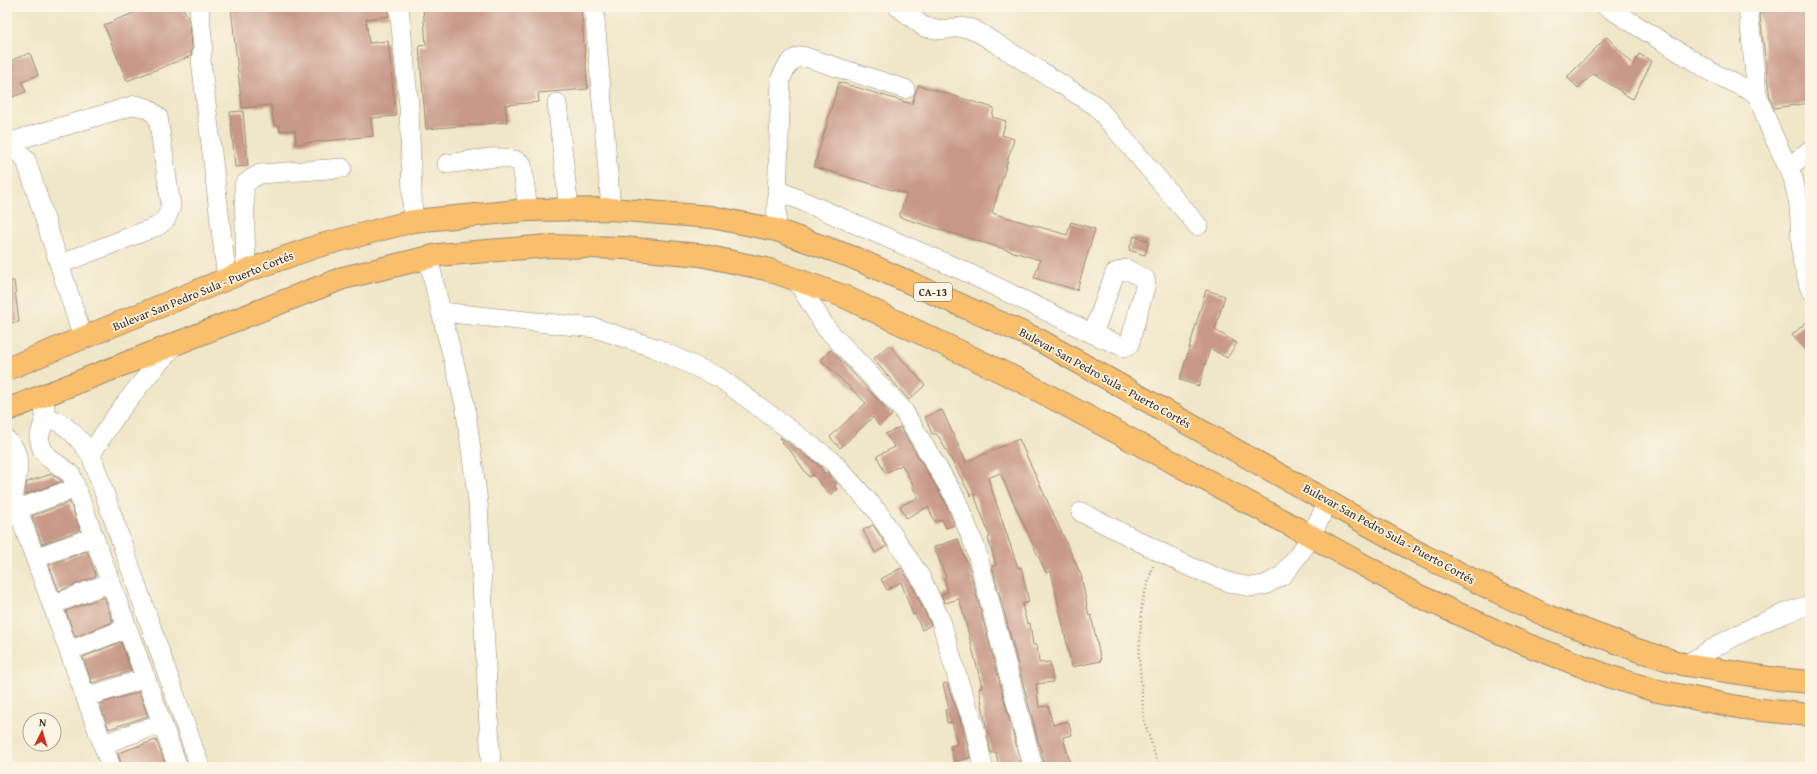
<svg xmlns="http://www.w3.org/2000/svg" width="1817" height="774" font-family="'Gentium Book Plus',serif">
  <style>
    .building { fill: #c89888 }
    .lines { fill: none; stroke-linecap: round; stroke-linejoin: round }
    .minor-casing { stroke: #968873; stroke-width: 20 }
    .highway-casing { stroke: #968873; stroke-width: 24 }
    .path { stroke: #968873; stroke-width: 2.5; stroke-dasharray: 1 3; stroke-linecap: butt }
    .minor { stroke: #fff; stroke-width: 19 }
    .highway { stroke: #f9bf6d; stroke-width: 22 }
    .labels { text-anchor: middle; stroke-width: 3.5; stroke-linejoin: round; paint-order: stroke }
    .shield { fill: #fcf5e5; stroke: #75675a; stroke-width: 1 }
    .shield-label { font-size: 11px; font-weight: bold; fill: #3b2a1e }
    .street-label { font-size: 12px; fill: #3b2a1e; stroke: #fcf5e5 }
  </style>
  <rect width="100%" height="100%" fill="#fcf5e5"/>
  <filter id="ink" filterUnits="userSpaceOnUse"><feTurbulence type="fractalNoise" baseFrequency=".025" numOctaves="2"/><feDisplacementMap in="SourceGraphic" scale="8" xChannelSelector="R" yChannelSelector="G"/><feConvolveMatrix kernelMatrix="1 2 1 2 8 2 1 2 1" color-interpolation-filters="sRGB"/></filter>
  <filter id="wash" filterUnits="userSpaceOnUse"><feTurbulence type="fractalNoise" baseFrequency=".012" numOctaves="4" result="noise"/><feDisplacementMap in="SourceGraphic" scale="16" xChannelSelector="R" yChannelSelector="G"/><feGaussianBlur stdDeviation="0.9" result="paint"/><feColorMatrix in="noise" values="0 0 0 0 0 0 0 0 0 0 0 0 0 0 0 0 0 1.4 0 .05"/><feComposite in="paint" operator="in"/></filter>
  <g filter="url(#wash)">
    <rect width="100%" height="100%" fill="#f0e6c8"/>
    <g id="blocks">
      <path class="building" d="M148,7H183L190,23L192,47L191,56L127,81L104,25Z
        M231,7H388L389,16L366,19L369,43L388,41L396,116L371,118L373,136L296,144L295,130L280,131L279,125H274L271,105L242,108Z
        M423,7H581L588,89L538,93L539,102L505,105L507,122L426,129L419,46L426,45Z
        M1759,7H1810V103L1774,108L1770,99Z
        M1607,37L1634,65L1639,54L1652,61L1633,99L1620,92L1621,91L1593,74L1578,88L1567,77Z
        M30,53L38,75L22,82L26,92L7,99V62Z
        M839,82L912,104L918,85L994,108L992,117L1006,121L1002,135L1014,139L992,213L1067,235L1071,222L1095,229L1077,290L1034,278L1040,260L899,217L906,194L814,167Z
        M243,111L248,166L235,167L230,112Z
        M1134,236L1149,241L1145,255L1129,250Z
        M7,281H14L19,322L7,323Z
        M1206,290L1225,296L1215,330L1237,343L1227,358L1210,348L1199,386L1180,380Z
        M1810,319V354L1792,335Z
        M889,345L925,385L909,400L873,359Z
        M831,350L892,415L879,426L873,417L840,448L830,437L866,403L821,360Z
        M942,410L966,462L1019,439L1081,575L1089,616L1091,615L1101,661L1072,667L1051,571L1046,573L1000,473L988,478L1018,568L1021,567L1029,602L1022,604L1027,624L1030,623L1033,645H1037L1039,663L1050,662L1053,682L1036,684L1039,707L1048,706L1053,725L1068,721L1072,735L1063,737L1071,767H1045L992,566L996,565L988,538L990,537L974,494L971,496L939,437L936,434H932L925,417Z
        M900,427L945,502L954,525L946,528L942,519L935,522L928,507L906,518L900,506L918,498L912,485L913,484L902,465L885,473L877,456L895,447L885,434Z
        M780,437L818,464L825,474L827,472L837,484L834,486L837,489L830,495L813,475L809,477L792,453L781,442L782,441Z
        M52,474L62,481L25,495L27,482Z
        M70,502L80,530L42,544L32,516Z
        M873,525L887,546L875,553L863,530Z
        M958,539L970,571L1022,767H999L996,752L991,753L979,688L982,687L963,612L959,599L945,603L941,595L948,592L944,578L946,577L934,547Z
        M87,551L96,576L59,591L49,565Z
        M901,568L911,583L931,625L922,630L915,614L913,615L901,582L887,590L881,579Z
        M104,597L113,622L75,637L66,611Z
        M121,642L131,671L92,683L83,657Z
        M947,683L963,728L970,758L954,762L950,746L957,744L952,722L947,723L945,710L949,709L943,684Z
        M139,692L148,716L109,729L100,704Z
        M156,740L166,766L122,767L118,753Z"/>
    </g>
  </g>
  <g filter="url(#ink)">
    <use href="#blocks" fill-opacity="0" stroke="#968873" stroke-width="1"/>
    <g class="lines">
      <g class="minor-casing">
        <path id="minor" d="M199,7L203,47L201,60L227,280
          M399,7L409,106L413,221
          M594,7L611,209
          M898,7L924,27L943,30L959,27L973,29L1096,106L1198,226
          M1607,7L1713,73L1757,94
          M1748,7L1757,94L1771,131L1793,178L1799,205L1802,259L1810,289
          M557,103L569,209
          M7,140L26,160L83,338
          M10,142L135,105L147,108L158,117L171,206L166,219L158,226L60,264
          M447,164C467,162 506,151 522,164L528,210
          M1788,168L1810,150
          M777,190L966,272L1093,334L1124,347L1129,345L1146,283L1145,279L1126,269L1115,273L1093,334
          M776,230L781,78C786,67 790,59 802,56L905,89
          M428,257L441,312L595,328L655,348L720,378L832,461L877,511L921,578L941,621L958,680L974,725L983,767
          M246,271L244,185L251,179L260,174L342,168
          M795,278L826,328L903,410L955,497L976,549L1033,767
          M441,312L465,405L478,502L491,767
          M44,396L45,417L39,438L42,449L50,459L71,474L178,767
          M45,417C66,422 78,437 91,455L200,767
          M7,440C25,455 16,477 13,497L111,767
          M91,455C114,414 143,379 176,344
          M18,509L76,488
          M1081,512L1188,566L1231,583L1251,587L1265,585L1283,575L1305,546L1329,501
          M35,558L94,537
          M52,605L111,582
          M69,651L127,628
          M1686,665C1725,640 1765,618 1810,605
          M86,697L146,678
          M103,744L162,723"/>
      </g>
      <g class="highway-casing">
        <path id="highway" d="M7,369L246,271L318,246L413,221L528,210L611,209L711,217L776,230L852,257L1039,340L1424,556L1547,616L1637,650L1686,665L1777,679L1810,682
          M7,410L343,278L438,255L548,246L624,248L700,255L766,269L843,296L1021,381L1311,536L1419,596L1525,644L1608,676L1653,690L1743,708L1810,715"/>
      </g>
      <path class="path" d="M1153,566L1142,603L1139,657L1144,720L1159,767"/>
      <use href="#minor" class="minor"/>
      <use href="#highway" class="highway"/>
    </g>
  </g>
  <g class="labels">
    <rect class="shield" x="914" y="283" width="38" height="18" rx="3"/>
    <g class="shield-label">
      <text x="933" y="296">CA-13</text>
    </g>
    <g class="street-label">
      <text transform="translate(203 291) rotate(-22)" y="4">Bulevar San Pedro Sula - Puerto Cortés</text>
      <text transform="translate(1105 378) rotate(29)" y="4">Bulevar San Pedro Sula - Puerto Cortés</text>
      <text transform="translate(1389 534) rotate(29)" y="4">Bulevar San Pedro Sula - Puerto Cortés</text>
    </g>
  </g>
  <rect width="1817" height="774" fill="none" stroke="#fcf5e5" stroke-width="24"/>
  <g transform="translate(42 732) rotate(5)"><circle r="19" fill="#fcf5e5" stroke="#afa495"/>
  <path d="M0-3L7 15L0 10L-7 15Z" fill="#c8321e"/>
  <text y="-6" font-size="11" font-weight="bold" text-anchor="middle" fill="#3b2a1e">N</text>
  </g>
</svg>
